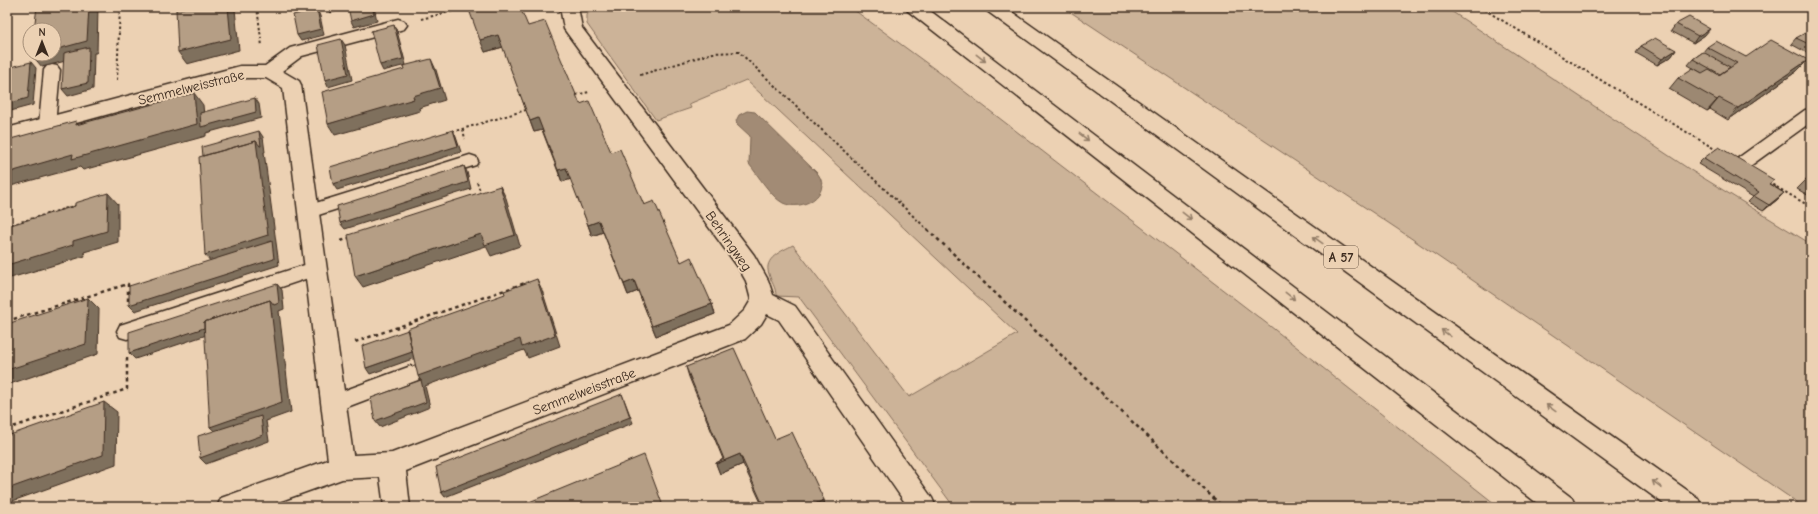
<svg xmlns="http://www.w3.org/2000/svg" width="1818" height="514" font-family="'Comic Neue',sans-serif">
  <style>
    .green { fill: #ccb398; stroke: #846e5b }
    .water { fill: #a28b74; stroke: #796452 }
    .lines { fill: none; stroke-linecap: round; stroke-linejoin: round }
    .service-casing { stroke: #3b2a1e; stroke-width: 3 }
    .minor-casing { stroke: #3b2a1e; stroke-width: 3 }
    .motorway-casing { stroke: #3b2a1e; stroke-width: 3 }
    .path-far1 { stroke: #3b2a1e; stroke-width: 2; stroke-dasharray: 2.5 2.5; stroke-linecap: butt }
    .path { stroke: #3b2a1e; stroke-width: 2.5; stroke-dasharray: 3.5 3.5; stroke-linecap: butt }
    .service { fill: #ecd1b3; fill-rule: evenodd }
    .minor { fill: #ecd1b3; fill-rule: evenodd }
    .motorway { fill: #ecd1b3; fill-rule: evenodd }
    .wall { fill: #9c8872; stroke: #3b2a1e }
    .shaded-wall { fill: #7f6f5d; stroke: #3b2a1e }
    .building { fill: #b59e85; stroke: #3b2a1e }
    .oneway { stroke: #947e68 }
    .labels { text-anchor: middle; stroke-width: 4; stroke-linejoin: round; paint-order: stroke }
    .shield { fill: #ecd1b3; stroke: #705c4b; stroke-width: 1 }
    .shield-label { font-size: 13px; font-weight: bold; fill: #3b2a1e }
    .street-label { font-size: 14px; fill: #3b2a1e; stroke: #ecd1b3 }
  </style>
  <rect width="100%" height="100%" fill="#ecd1b3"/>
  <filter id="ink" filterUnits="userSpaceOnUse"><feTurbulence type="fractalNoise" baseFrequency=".025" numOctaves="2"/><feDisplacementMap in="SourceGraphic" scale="8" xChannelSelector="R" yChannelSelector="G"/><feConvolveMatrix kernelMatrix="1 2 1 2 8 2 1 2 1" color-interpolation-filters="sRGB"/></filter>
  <g filter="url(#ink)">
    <path class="green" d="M593,7H850L951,81L1270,326L1499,507H954L799,297L776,296C776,287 771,282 769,274C763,258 782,251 793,245L909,397L1017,334L746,80L689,104L691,108L656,120L587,24V15Z
      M1063,7H1445L1692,171L1811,244V507H1804L1399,230Z"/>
    <path class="water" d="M747,111L755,112L818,174C833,195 801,212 783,203C771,197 758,175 749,164L750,136L737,124L736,121L739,115Z"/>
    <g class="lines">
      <g class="service-casing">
        <path id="service" d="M52,65L57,66L60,70L55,125L53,129L47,131L41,129L39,125L44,70L47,66Z
          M1811,109V122L1746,169L1740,171L1734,169L1732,165L1734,161L1805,110Z
          M470,155L476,157L478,161L476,165L309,218L303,217L300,212L303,207Z
          M317,261L323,263L326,268L323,273L127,339L120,337L117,331L120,325Z
          M411,366L418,368L421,374L418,380L334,412L327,409L324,403L327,397Z"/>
      </g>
      <g class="minor-casing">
        <path id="minor" d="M560,7H578L582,28L754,255L768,280L773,295L795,306L932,498L936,507H908L779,320L767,314L761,324L745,339L406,471L410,507H384L380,477L342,479L264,507H217L221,498L328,460L283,88L266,78H240L7,142V128L240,66H265L290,48L398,19L404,21L407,25L404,29L302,56L282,71L299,81L301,85L353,455L392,453L729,325L745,310L751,300L746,281L738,267L564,29Z"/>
      </g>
      <g class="motorway-casing">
        <path id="motorway" d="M905,7H925L1572,498L1576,507H1542L908,11Z
          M984,7H1005L1698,498L1702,507H1668L987,11Z"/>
      </g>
      <path class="path-far1" d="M257,7L262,46
        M1480,7L1718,151
        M421,19L469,7
        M640,75L713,53L739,52L928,230
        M117,80L120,7
        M576,95L589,92
        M463,129L465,139
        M452,132L526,110
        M477,182L481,194
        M1768,182L1811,207
        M7,226L77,205"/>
      <path class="path" d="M927,229L1223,507
        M341,241L352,237
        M7,321L128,284V305
        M355,342L528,282
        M7,429L127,389V356"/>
      <use href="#service" class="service"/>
      <use href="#minor" class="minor"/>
      <use href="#motorway" class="motorway"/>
    </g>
    <path class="wall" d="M1676,24L1705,35L1693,43L1671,31Z
      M528,26L580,104L644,205L681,262L712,304L715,314L656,336L638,291L628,295L603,232L592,236L571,179L562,182L542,130L534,132L503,47L485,52Z
      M1811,36V55L1791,44L1796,38Z
      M1641,46L1676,50L1671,57L1657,65L1636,53Z
      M1707,47L1746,57L1808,60L1797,71L1728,120L1710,109L1707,111L1669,89L1678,78L1702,73L1688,65L1693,59L1703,52Z
      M1704,158L1770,184L1784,193L1778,199L1763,211L1748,202L1753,197L1698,164Z
      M1811,175V197L1797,189Z
      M686,367L775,439L824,500L825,507H763L743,464L720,474L716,463L723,459L689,377Z"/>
    <path class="shaded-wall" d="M89,7H98L97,53H94L93,89L68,96L62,89L89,55L42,67L32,55L36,54H54V50Z
      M228,7H241V8L235,9L239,50L187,64L178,52Z
      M326,7H354L330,13Z
      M372,7H374L377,21L354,27L351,21Z
      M317,9L320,16L324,35L301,41L297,35Z
      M394,25L397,31L406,65L383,71L380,65Z
      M1710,29L1705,35L1693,43L1698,36Z
      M498,35L503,47L485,52L480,40Z
      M341,39L345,45L352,80L328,87L325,80Z
      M1676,50L1671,57L1657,65L1662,59Z
      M431,59L436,70L445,100L419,108L420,111L335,135L328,124L413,96Z
      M1808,60L1797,71L1728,120L1738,108Z
      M31,62L36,68L33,105L7,112V104Z
      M194,93L203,105L205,126L255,98L259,104L261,118L206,133V136L83,170L80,167L7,187V173Z
      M1719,98L1710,109L1707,111L1717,100Z
      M538,118L543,130L534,132L530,121Z
      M453,130L456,137L461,152L337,190L333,184Z
      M259,131L263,137L265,152H264L279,265L135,311L129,305L215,266L205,255Z
      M464,166L467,172L471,189L345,229L340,223Z
      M566,168L571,179L562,182L558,170Z
      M500,186L506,198L520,246L491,256L486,246L363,287L355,276L481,234Z
      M108,193L118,204V242L84,252L85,256L7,279V265L73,241Z
      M1784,193L1778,199L1763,211L1769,205Z
      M599,221L603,232L592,236L588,225Z
      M537,279L542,290L560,346L528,358L524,350L425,386L430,407L380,427L375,421L421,381L418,376Z
      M634,280L638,291L628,295L624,284Z
      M277,284L282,290L284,309L279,311L291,412L266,421L269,441L206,464L200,458L221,437L210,427L272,313L135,359L129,353L270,300Z
      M88,298L99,309L98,354L7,385V370Z
      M712,304L715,314L656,336L652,326Z
      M414,351L418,357L370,374L366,368Z
      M622,394L633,423L445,497L441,492Z
      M104,402L117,412L116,464L7,503V489Z
      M740,454L743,464L720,474L716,464Z
      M824,500L825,507H808Z
      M309,503L313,507H310Z"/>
    <path class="building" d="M37,7H89L87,41L54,50V30H34Z
      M183,7H228L231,39L178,52L176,9L184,8Z
      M348,7H372L374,14L351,21Z
      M468,7H520L528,26L545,21L580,104L589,101L611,152L620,149L644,205L654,201L681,262L691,257L712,304L652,326L634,280L624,284L599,221L588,225L566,168L558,170L538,118L530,121L498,35L480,40Z
      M317,9L321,29L297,35L293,15Z
      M1689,17L1710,29L1698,36L1676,24Z
      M394,25L403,59L380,65L371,31Z
      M1805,33L1811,36V45L1796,38Z
      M1655,38L1676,50L1662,59L1641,46Z
      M341,39L348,74L325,80L318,45Z
      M1771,40L1808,60L1738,108L1719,98L1717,100L1678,78L1693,68L1702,73L1709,69L1719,75L1737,63L1707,47L1716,41L1746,57Z
      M89,47L88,83L62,89L64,53Z
      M1703,52L1730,67L1720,74L1693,59Z
      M431,59L440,88L413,96L414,99L328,124L322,92L404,69L403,66Z
      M31,62L28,98L7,104V68Z
      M194,93L197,124L72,159L73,154L7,173V140L76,121V125Z
      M255,98L256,112L201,127L200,113Z
      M453,130L458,146L333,184L330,167Z
      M259,131L261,146H260L256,141L203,156L202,147Z
      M256,141L268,235L205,255L199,157Z
      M1719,147L1774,180L1769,184L1784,193L1769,205L1754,196L1759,192L1704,158Z
      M464,166L468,182L340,223L337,206Z
      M500,186L515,235L485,245L481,234L355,276L348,235Z
      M108,193L107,231L73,241V245L7,265V226L75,206V203Z
      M272,241L274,259L129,305V286Z
      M537,279L555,335L522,347L520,339L418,376L407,329L505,294L504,291Z
      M277,284L279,303L274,305L270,300L204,322V328L129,353V332Z
      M88,298L86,344L7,370V324Z
      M270,300L282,402L210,427L204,322Z
      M408,330L412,352L366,368L362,346Z
      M734,348L775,439L792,432L824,500L808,507H764L740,454L716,464V463L724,459L686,367Z
      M421,380L426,402L375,421L371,398Z
      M622,394L630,417L441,492L436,467Z
      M104,402L103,455L7,489V436Z
      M261,416L263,435L200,458L198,436Z
      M644,455L663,506L661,507H517Z
      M309,503L310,507H300Z
      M823,504L824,507H818Z"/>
    <defs><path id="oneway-shaft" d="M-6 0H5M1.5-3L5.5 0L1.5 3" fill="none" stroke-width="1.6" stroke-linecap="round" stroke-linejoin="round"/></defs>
    <g class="oneway">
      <use href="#oneway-shaft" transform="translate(981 58) rotate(38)"/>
      <use href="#oneway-shaft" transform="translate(1084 137) rotate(38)"/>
      <use href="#oneway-shaft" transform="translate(1187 216) rotate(38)"/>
      <use href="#oneway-shaft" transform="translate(1318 240) rotate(-144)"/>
      <use href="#oneway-shaft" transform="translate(1290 296) rotate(38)"/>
      <use href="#oneway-shaft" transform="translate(1446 333) rotate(-144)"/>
      <use href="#oneway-shaft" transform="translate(1551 408) rotate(-144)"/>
      <use href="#oneway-shaft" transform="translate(1657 484) rotate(-144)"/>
    </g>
  </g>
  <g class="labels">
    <rect class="shield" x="1324" y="246" width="34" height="22" rx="3"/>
    <g class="shield-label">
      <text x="1341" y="262">A 57</text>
    </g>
    <g class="street-label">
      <text transform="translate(191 87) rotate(-14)" y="5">Semmelweisstraße</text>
      <text transform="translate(729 241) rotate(55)" y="5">Behringweg</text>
      <text transform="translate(584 391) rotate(-21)" y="5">Semmelweisstraße</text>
    </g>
  </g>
  <rect width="1818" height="514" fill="none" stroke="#ecd1b3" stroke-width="24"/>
  <rect x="12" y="12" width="1794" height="490" fill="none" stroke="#3b2a1e" stroke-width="1.5" filter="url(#ink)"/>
  <g transform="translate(42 42)"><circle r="19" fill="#ecd1b3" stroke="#a58e77"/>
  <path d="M0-3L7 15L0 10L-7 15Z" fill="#3b2a1e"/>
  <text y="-6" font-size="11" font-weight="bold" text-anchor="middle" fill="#3b2a1e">N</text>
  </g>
</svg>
